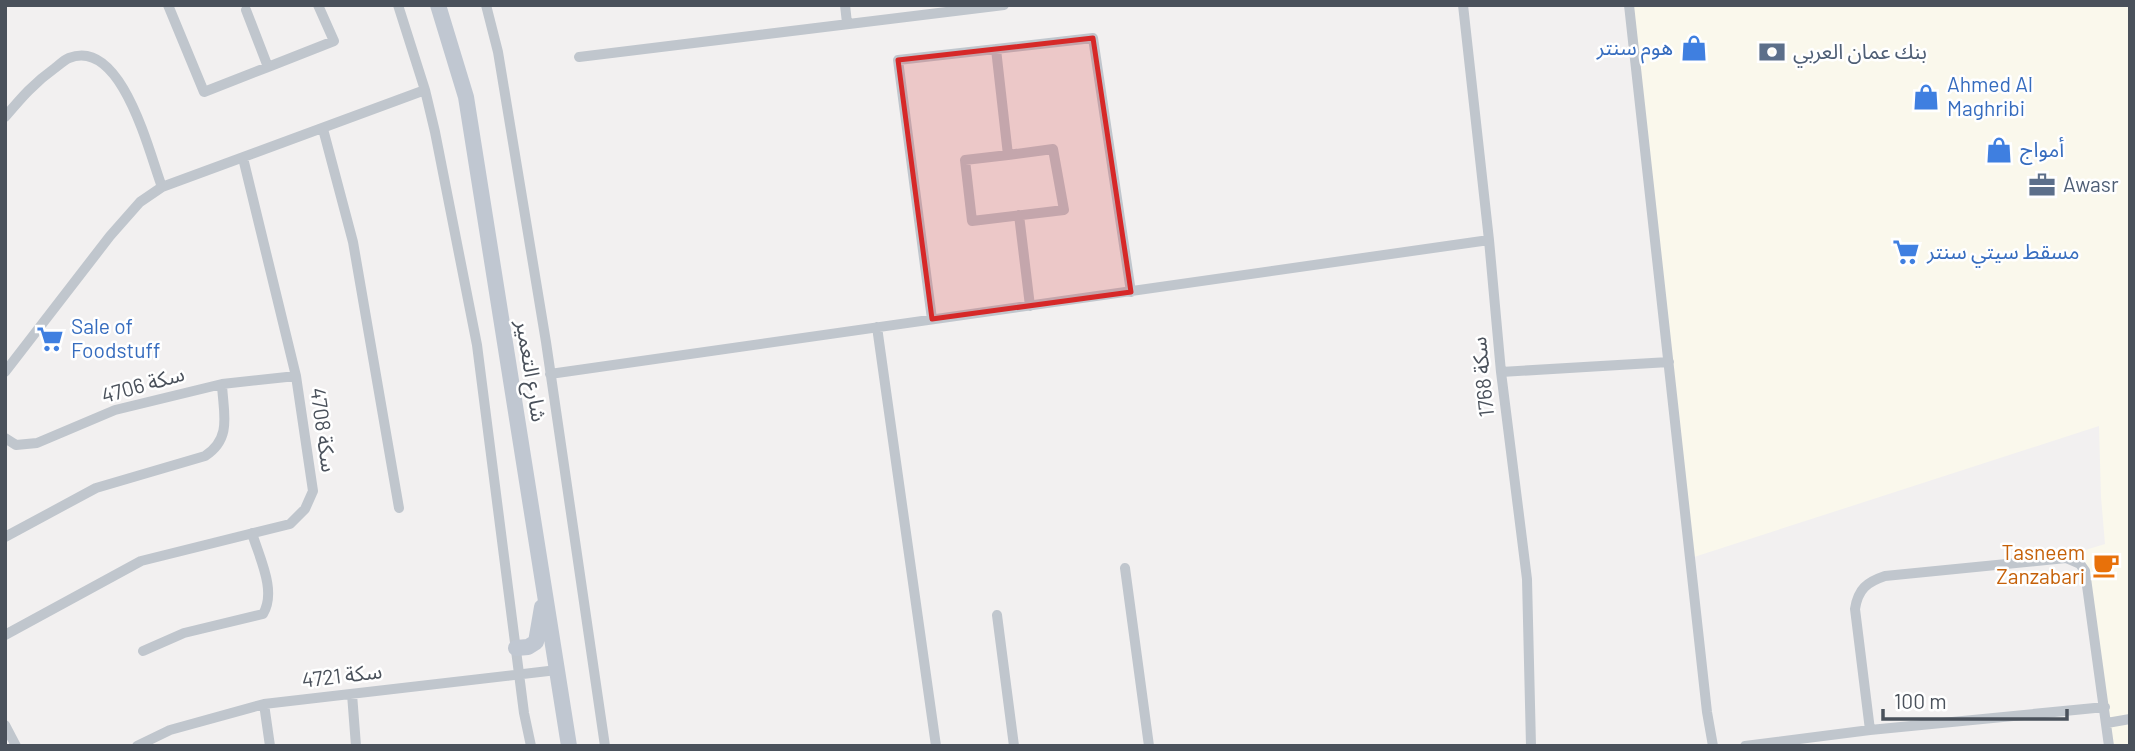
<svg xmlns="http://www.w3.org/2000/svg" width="2135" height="751" font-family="Barlow,'Noto Sans Arabic',sans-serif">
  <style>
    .commercial { fill: #faf8ec }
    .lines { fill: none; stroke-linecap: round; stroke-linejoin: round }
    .minor { stroke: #c0c6cd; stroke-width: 10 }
    .secondary { stroke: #c0c7d1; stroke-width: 16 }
    .marked { fill: #d62828; fill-opacity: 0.2; stroke: #d62828; stroke-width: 5; stroke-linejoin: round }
    .labels { text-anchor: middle; stroke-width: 5; stroke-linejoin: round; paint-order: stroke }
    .shop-label { font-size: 21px; fill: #366cbe; stroke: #fff; text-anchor: start }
    .service-label { font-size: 21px; fill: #4e5e75; stroke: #fff; text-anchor: start }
    .street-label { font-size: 21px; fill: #4a515b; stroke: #fff }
    .food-label { font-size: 21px; fill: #c56008; stroke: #fff; text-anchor: end }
  </style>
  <rect width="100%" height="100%" fill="#f2f0f0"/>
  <path class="commercial" d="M1629,5H2130V746H2109L2082,551L2105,544L2101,497L2099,426L1691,558Z"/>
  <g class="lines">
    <path class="minor" d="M168,5L204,92L268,67L246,10
      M398,5L425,90L435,132L477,345L524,713L531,746
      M486,5L498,52L546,342L605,746
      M845,5L847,23
      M1463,5L1489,240L1501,372L1527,579L1531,746
      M1629,5L1707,712L1713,746
      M996,49L1008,155L1053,149L1064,210L972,221L965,160L1008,155
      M579,57L1004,5
      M268,67L334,41L318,5
      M5,117C22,97 34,83 55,68C59,65 64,60 69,58C122,37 149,153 162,187
      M323,129L353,242L399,508
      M1019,215L1030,306
      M932,319L898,60L1093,38L1131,292
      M877,327L936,746
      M5,372L110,236L140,202L162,187L425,90
      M1501,372L1669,362
      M550,374L1489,240
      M5,438L16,445L37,443L115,410L222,384L296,376
      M5,537L96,488L205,456C233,438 223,412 222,384
      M1125,568L1149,746
      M997,615L1014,746
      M5,635L141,561L290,524L305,509L313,491L296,376L243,158
      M143,651L184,633L263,614C277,591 259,557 252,533
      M352,694L356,746
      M264,704L270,746
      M2107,723L2130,719
      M5,725L16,746
      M1870,730L1855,609C1858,589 1867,582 1885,576L2066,558L2080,564L2085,571L2109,746
      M137,746L170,730L264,704L557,670
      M1745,746L1870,730L2105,707"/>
    <path class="secondary" d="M438,5L466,97L569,746
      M516,648L528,647L536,642L542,607"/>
  </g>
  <path class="marked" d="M1093,38L1131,292L932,319L898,60Z"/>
  <defs>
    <g id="shop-bare" transform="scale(2.1)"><path d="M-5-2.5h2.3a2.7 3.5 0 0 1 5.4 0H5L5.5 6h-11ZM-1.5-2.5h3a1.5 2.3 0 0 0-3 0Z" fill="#3f7fe0" stroke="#fff" stroke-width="2.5" paint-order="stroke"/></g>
    <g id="bank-bare" transform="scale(2.1)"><path d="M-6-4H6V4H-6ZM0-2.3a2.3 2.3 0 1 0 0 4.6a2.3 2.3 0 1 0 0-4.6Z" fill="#5c6f8a" stroke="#fff" stroke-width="2.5" paint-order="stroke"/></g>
    <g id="office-bare" transform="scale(2.1)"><path d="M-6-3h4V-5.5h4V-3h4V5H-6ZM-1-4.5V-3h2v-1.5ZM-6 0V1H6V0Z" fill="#5c6f8a" stroke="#fff" stroke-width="2.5" paint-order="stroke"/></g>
    <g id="supermarket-bare" transform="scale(2.1)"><path d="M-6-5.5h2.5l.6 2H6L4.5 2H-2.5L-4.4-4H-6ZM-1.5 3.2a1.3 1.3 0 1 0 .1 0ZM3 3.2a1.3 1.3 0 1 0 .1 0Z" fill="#3f7fe0" stroke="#fff" stroke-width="2.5" paint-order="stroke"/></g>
    <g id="cafe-bare" transform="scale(2.1)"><path d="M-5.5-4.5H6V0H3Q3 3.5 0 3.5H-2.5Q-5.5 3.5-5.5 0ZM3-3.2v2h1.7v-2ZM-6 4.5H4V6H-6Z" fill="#e8710a" stroke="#fff" stroke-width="2.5" paint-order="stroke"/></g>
  </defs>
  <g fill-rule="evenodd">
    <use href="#shop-bare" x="1694" y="48"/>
    <use href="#bank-bare" x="1772" y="52"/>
    <use href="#shop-bare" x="1926" y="97"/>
    <use href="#shop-bare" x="1999" y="150"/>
    <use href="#office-bare" x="2042" y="185"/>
    <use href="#supermarket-bare" x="1906" y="252"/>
    <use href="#supermarket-bare" x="50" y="339"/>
    <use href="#cafe-bare" x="2106" y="565"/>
  </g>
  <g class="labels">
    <g class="shop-label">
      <text x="1673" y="55" text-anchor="end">هوم سنتر</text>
      <text x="1947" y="92">Ahmed Al<tspan x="1947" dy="24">Maghribi</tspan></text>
      <text x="2020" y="157">أمواج</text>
      <text x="1927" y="259">مسقط سيتي سنتر</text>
      <text x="71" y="334">Sale of<tspan x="71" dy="24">Foodstuff</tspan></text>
    </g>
    <g class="service-label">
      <text x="1793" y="59">بنك عمان العربي</text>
      <text x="2063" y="192">Awasr</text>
    </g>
    <g class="street-label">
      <text transform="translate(531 371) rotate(81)" y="7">شارع التعمير</text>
      <text transform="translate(1483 377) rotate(-96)" y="7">سكة 1768</text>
      <text transform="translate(143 385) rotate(-16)" y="7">سكة 4706</text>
      <text transform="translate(323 430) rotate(82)" y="7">سكة 4708</text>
      <text transform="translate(342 676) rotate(-7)" y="7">سكة 4721</text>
    </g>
    <g class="food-label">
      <text x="2085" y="560">Tasneem<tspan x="2085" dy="24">Zanzabari</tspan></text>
    </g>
  </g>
  <rect width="2135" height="751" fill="none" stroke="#4a515b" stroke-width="14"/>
  <path d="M1883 709v10h184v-10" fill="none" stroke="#4a515b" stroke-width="3.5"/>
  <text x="1894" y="709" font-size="21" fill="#4a515b" stroke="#ffffff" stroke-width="5" paint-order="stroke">100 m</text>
</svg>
